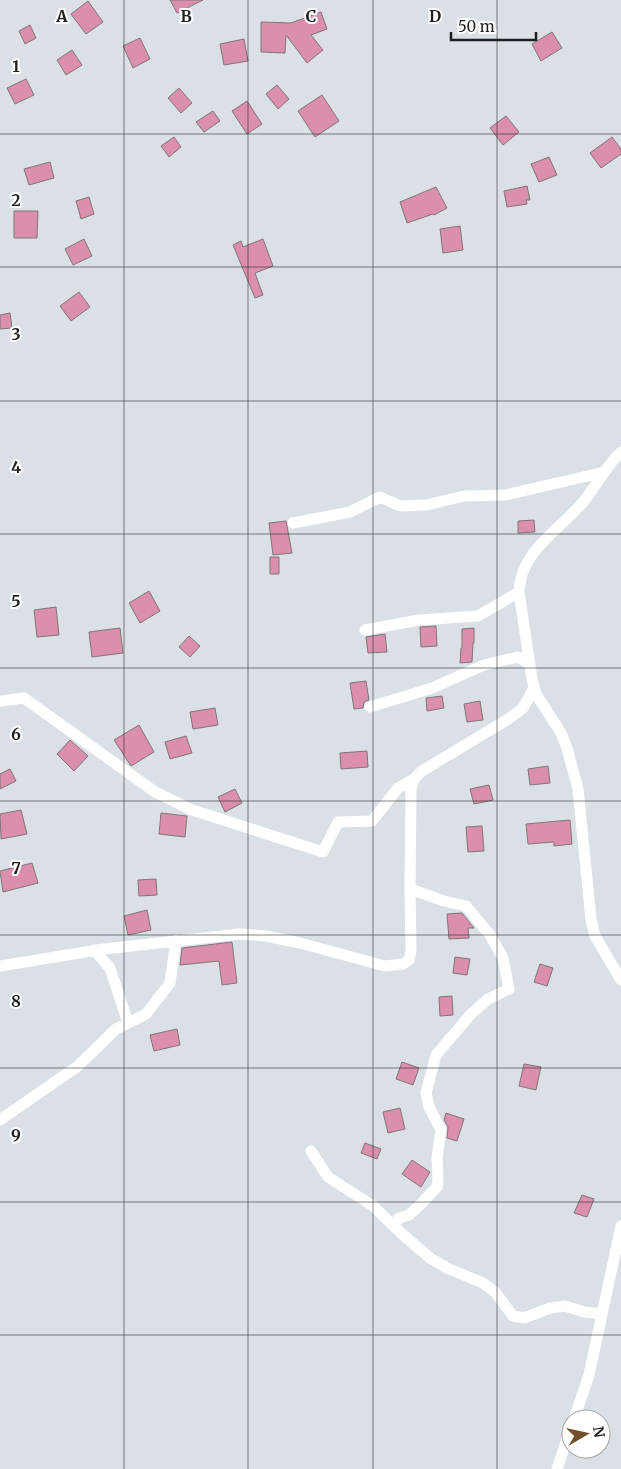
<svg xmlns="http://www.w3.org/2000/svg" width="621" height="1469" font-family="Merriweather,serif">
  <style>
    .building { fill: #db8ead; stroke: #7e7679 }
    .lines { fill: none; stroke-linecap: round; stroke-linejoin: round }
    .street { stroke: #fff; stroke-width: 11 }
    .grid { fill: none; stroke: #1e2022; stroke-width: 1; stroke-opacity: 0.55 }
    .grid-label { font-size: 16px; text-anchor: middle; font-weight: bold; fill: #1e2022; stroke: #fff; stroke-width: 4; stroke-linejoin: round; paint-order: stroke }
  </style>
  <rect width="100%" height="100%" fill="#dbe0e6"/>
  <path class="building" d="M170,0H203L177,13Z
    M88,1L103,22L86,34L71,14Z
    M321,12L327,29L311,35L323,50L307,63L286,35L285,53L261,52V22L291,23Z
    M30,25L36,38L25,44L19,31Z
    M552,32L562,48L541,61L532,44Z
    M140,38L150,59L133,68L123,46Z
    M244,39L248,61L224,65L220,44Z
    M72,50L82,65L66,75L57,60Z
    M26,79L34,95L15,104L7,88Z
    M277,85L289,99L278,109L266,94Z
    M179,88L192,103L181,113L168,98Z
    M322,95L339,121L315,137L298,111Z
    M247,101L262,124L247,134L232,111Z
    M213,111L220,121L204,132L196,122Z
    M506,116L519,132L503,145L490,128Z
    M174,137L181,147L169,157L161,146Z
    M612,137L621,149V154L601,168L590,153Z
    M549,157L557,175L539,182L531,164Z
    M50,162L54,178L29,185L24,169Z
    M527,186L530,200H526L527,204L507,207L504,191Z
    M436,187L447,208L434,215L433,214L407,223L400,202Z
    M89,197L94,214L81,219L76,201Z
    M14,211H38L37,238H14Z
    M460,226L463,250L443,253L440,229Z
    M84,239L92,256L73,265L65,249Z
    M263,239L273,266L255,273L263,295L255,298L233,245L241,241L243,247Z
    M79,292L90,307L71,321L60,306Z
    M10,313L12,328L0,329V315Z
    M534,520L535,532L518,533V521Z
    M286,521L292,553L273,555L269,523Z
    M270,557H279V574H270Z
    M149,591L160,611L140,623L129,603Z
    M56,607L59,635L37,637L34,610Z
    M436,626L437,646L421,647L420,627Z
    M120,628L123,653L92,657L89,632Z
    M474,628V643H473L472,662L460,663L461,648H462V629Z
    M385,634L387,652L368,653L366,637Z
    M189,636L200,646L190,657L179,647Z
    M366,681L369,700L364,702L363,708L354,709L350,683Z
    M442,696L444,708L427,711L426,698Z
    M480,701L483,720L467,722L464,704Z
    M215,708L218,725L193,729L190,712Z
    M139,725L154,752L131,766L114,740Z
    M186,736L192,753L170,759L165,742Z
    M70,740L88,756L74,771L57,754Z
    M367,751L368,767L341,769L340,753Z
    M548,766L550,783L530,785L528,769Z
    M10,769L16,781L0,789V774Z
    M489,785L493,800L474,804L470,789Z
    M235,789L242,803L225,812L218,797Z
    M21,810L27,834L1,839L0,814Z
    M161,813L187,816L185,837L159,834Z
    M570,820L572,844L554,846V842L528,844L526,824Z
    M482,826L484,851L468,852L466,827Z
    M32,863L38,883L3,892L0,871Z
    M156,879L157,895L139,896L138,880Z
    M147,910L151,930L128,935L124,916Z
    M462,913L474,928H468L469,938L449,939L447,914Z
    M232,942L237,983L222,985L219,961L180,965L182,948Z
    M455,957L470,959L467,975L453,973Z
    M540,964L553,968L547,986L534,982Z
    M452,996L453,1015L440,1016L439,997Z
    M177,1029L180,1045L154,1051L150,1035Z
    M402,1062L419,1068L413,1085L396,1079Z
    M524,1064L541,1067L536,1090L519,1086Z
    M400,1108L405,1129L388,1133L383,1112Z
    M446,1113L464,1119L457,1141L447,1138L448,1127L444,1120Z
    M365,1143L381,1149L377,1159L361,1153Z
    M412,1160L430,1172L421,1187L402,1174Z
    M582,1195L594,1199L587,1217L574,1213Z"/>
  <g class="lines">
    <path class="street" d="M621,452C606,466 597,485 584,501C560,530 520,551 519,592L532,679L536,694L561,733L567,748L578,789L591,919L595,936L621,980
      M293,523L350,512L380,497L400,506L426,505L464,496L505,495L605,472
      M365,630L419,620L478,616L519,592
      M0,701L24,698L155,792L192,810L323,852L338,822L372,821L398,788L414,779
      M370,707L432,688L484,665L518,657L530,664
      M94,950L110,968L128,1023
      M0,966L104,949L240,934L266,936L300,943L385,966L403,964L409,960L411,950L410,889L411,789L414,779L422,771L510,718L523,708L534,688
      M0,1120L78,1066L116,1029L146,1014L170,983L176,940
      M311,1151L328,1177L373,1206L401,1233L430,1258L449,1269L483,1283L495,1292L513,1316L524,1318L550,1308L565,1306L584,1312L602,1314
      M393,1225L399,1218L409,1215L419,1206L437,1187L438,1180L437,1157L441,1130L429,1107L426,1093L436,1055L471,1014L488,999L509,989L503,958L490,935L466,906L444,901L410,889
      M574,1419L589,1375L621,1226
      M557,1469L571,1427"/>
  </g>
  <path class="grid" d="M124,0V1469M248,0V1469M373,0V1469M497,0V1469M0,134H621M0,267H621M0,401H621M0,534H621M0,668H621M0,801H621M0,935H621M0,1068H621M0,1202H621M0,1335H621"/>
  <g class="grid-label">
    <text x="62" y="22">A</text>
    <text x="186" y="22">B</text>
    <text x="311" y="22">C</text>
    <text x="435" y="22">D</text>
    <text x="16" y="72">1</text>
    <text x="16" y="206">2</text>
    <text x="16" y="340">3</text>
    <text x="16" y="473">4</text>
    <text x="16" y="607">5</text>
    <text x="16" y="740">6</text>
    <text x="16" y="874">7</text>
    <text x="16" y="1007">8</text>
    <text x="16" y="1141">9</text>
  </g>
  <g transform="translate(586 1434) rotate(81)"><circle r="24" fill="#ffffff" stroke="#a5a6a7"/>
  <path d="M0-4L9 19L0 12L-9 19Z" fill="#744e2a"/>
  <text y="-8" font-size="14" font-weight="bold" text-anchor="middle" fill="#1e2022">N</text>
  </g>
  <path d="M451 32v8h85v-8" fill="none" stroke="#1e2022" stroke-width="2.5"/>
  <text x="458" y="32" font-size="15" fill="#1e2022" stroke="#ffffff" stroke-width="4" paint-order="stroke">50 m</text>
</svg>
